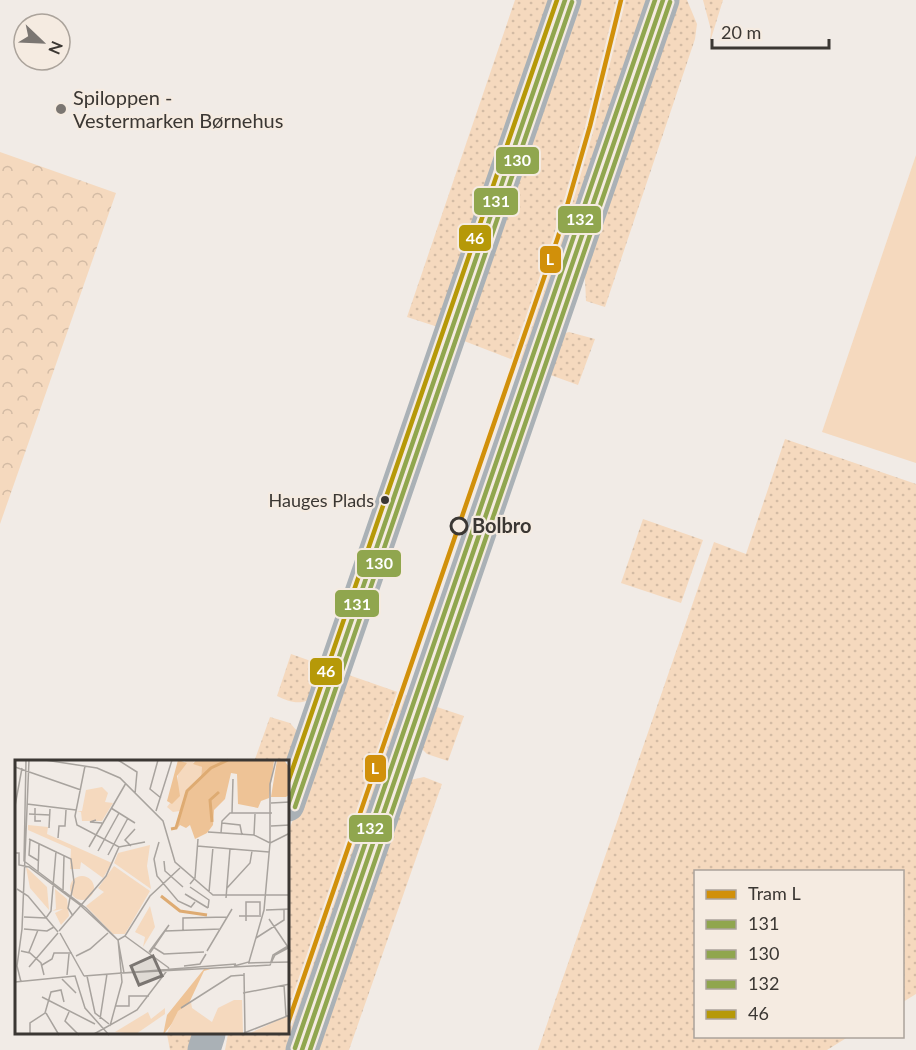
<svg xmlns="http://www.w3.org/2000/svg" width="916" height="1050" font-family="Lato,sans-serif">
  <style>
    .grass { fill: url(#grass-dots) }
    .park { fill: url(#park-crowns) }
    .garden { fill: #f5d9be }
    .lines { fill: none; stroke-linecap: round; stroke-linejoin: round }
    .secondary { stroke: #aab1b6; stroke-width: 33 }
    .bus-1-casing { stroke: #f5ebe1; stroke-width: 9 }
    .bus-2-casing { stroke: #f5ebe1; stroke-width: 9 }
    .bus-3-casing { stroke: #f5ebe1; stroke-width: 9 }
    .bus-4-casing { stroke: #f5ebe1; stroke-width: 9 }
    .bus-1 { stroke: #90a64e; stroke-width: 4.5 }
    .bus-2 { stroke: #90a64e; stroke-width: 4.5 }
    .bus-3 { stroke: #90a64e; stroke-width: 4.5 }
    .bus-4 { stroke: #b69908; stroke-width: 4.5 }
    .tram-1-casing { stroke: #f5ebe1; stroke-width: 9 }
    .tram-1 { stroke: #d1900a; stroke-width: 4.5 }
    .poi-dot { fill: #7b7672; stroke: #f5ebe1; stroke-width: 2 }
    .bus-dot { fill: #3b3733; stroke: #f5ebe1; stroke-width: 2 }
    .stop-dot { fill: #f5ebe1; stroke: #3b3733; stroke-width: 3 }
    .labels { text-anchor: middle; stroke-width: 4.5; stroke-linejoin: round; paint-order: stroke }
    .bus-label { font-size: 18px; fill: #3b3733; stroke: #f5ebe1; text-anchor: end }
    .poi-label { font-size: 20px; fill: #3b3733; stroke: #f5ebe1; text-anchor: start }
    .stop-label { font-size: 20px; font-weight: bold; fill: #3b3733; stroke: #f5ebe1; text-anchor: start }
    .inset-river { fill: none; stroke: #deab72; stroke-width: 3 }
    .inset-road { fill: none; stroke: #a8a39e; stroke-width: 1.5 }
    .view { fill: #7b7672; fill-opacity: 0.15; stroke: #7b7672; stroke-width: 3 }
    .inset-edge { fill: none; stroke: #3b3733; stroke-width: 3 }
    .line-badge { stroke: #f5ebe1; stroke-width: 2 }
    .badge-label { font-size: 16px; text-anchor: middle; font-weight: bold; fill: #fff }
  </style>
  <defs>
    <pattern id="grass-dots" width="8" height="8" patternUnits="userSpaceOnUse" patternTransform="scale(1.5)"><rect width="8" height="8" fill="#f5d9be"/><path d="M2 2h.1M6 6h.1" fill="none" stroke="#d3bba4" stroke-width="1.8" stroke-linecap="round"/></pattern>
    <pattern id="park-crowns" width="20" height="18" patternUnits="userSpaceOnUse" patternTransform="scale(1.5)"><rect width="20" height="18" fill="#f5d9be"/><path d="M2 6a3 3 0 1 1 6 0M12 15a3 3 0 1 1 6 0" fill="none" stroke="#d3bba4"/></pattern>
  </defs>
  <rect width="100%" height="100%" fill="#f1ebe6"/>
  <path class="grass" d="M515,0H554L438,327L407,317Z
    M575,0H648L526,365L459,339Z
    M673,0H687L697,24L695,39L605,307L586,301L584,256Z
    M703,0H723L710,42L711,30Z
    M569,332L595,339L578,385L545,373L562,334Z
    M785,439L916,484V994L903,1002L902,872H696V1036L848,1037L827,1050H538L714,542L746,554Z
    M643,519L703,540L681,603L621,583Z
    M291,654L325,666L309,700C297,705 288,701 277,696Z
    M343,673L412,697L289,1050H225L228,1034H288V834Z
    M431,705L464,716L448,761L427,754L419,746Z
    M270,717L290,723L297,731L288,762H254Z
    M424,777L442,784L349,1050H313L406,781Z
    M167,1034H197L192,1050H170Z"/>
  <path class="park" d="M0,152L116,193L0,524Z"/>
  <path class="garden" d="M916,155V463L822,432Z"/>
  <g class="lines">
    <path class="secondary" d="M288,805L565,0
      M204,1050L209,1034
      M302,1050L663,0"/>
    <g class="bus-1-casing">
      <path id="bus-1" d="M288,805L565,0
        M302,1050L663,0"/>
    </g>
    <g class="bus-2-casing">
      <path id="bus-2" d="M295,807L572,2
        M310,1050L670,2"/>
    </g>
    <g class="bus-3-casing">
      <path id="bus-3" d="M295,1048L655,0"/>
    </g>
    <g class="bus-4-casing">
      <path id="bus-4" d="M288,782L557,0"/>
    </g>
    <use href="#bus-1" class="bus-1"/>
    <use href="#bus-2" class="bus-2"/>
    <use href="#bus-3" class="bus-3"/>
    <use href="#bus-4" class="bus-4"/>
    <g class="tram-1-casing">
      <path id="tram-1" d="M288,1023L558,237L590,126L621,0"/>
    </g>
    <use href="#tram-1" class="tram-1"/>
  </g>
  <circle class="poi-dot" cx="61" cy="109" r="6"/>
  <circle class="bus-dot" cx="385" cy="500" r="5"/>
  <circle class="stop-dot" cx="459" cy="526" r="8"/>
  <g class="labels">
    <g class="bus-label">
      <text x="374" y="507">Hauges Plads</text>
    </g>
    <g class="poi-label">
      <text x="73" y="105">Spiloppen -<tspan x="73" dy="23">Vestermarken Børnehus</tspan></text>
    </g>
    <g class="stop-label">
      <text x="472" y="533">Bolbro</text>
    </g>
  </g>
  <g transform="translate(15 760)">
    <rect width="274" height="274" fill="#f1ebe6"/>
    <path d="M171,0H181L178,3L187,7L186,17L172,31L165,51L158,52L152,47L162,34L163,15ZM11,107L32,127L34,150L15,128ZM40,129L52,139L54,156L46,165L40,153L48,149L37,151L41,149Z" fill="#f5d9be"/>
    <path d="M163,0L172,3L162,16L165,36L157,44L152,41ZM181,0L259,1L254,38L246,41L243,48L223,44L222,14L216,13L210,39L199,50L198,65L192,73L180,79L175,65L171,68L165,65L162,69L170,34L186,17L187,7L178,4ZM262,0H269L274,7V35L271,37H256ZM199,208L189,211L175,241L148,275L152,255L189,209Z" fill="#eec396"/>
    <path d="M274,255V274L231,275L270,257Z" fill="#f5d9be"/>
    <path d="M87,27L93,33L90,42L98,43L87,61H67L66,52L62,51H67L71,30ZM13,65L33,67L32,74L97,103L88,118L66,102L65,109H55L56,89L13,70ZM135,146L140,167L128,187L130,177L120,172ZM150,248V254L121,274L100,272L133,252L136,259Z" fill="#f5d9be"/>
    <path d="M135,85L132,106L136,129L99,103L103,93ZM99,106L135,131L110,174H98L71,146L89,132L83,128ZM55 128a12 12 0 1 1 24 0a12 12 0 1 1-24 0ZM219,240H227L228,273L151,275L163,251L176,242L177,248L197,262L203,248Z" fill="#f5d9be"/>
    <path class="inset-river" d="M197,62L195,40L204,32M156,69L161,68L172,31L196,8L213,0M146,136L165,151L192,155"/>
    <path class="inset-road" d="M11,0L9,101L71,148L103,180L109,213L255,205L260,195L275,187M30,0L82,8L105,18L148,61L160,102L198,135H275M103,0L122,12L120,34M143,0L135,29L146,38M70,6L60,56L62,65L104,87L130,82M0,7L66,30M256,43L275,42M12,44L61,50M0,46L7,8M20,48V61H26M96,48L120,63M141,51L157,0M217,53L218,19M14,54L35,55M81,60L75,62L87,63M207,63L225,65L227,75M256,66L275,65M34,68L35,49M193,72L239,75L255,83V24L261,0M206,73L207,61L215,53H257M239,75L240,54M43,78L44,66H50L51,50M14,79L56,99L59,122L56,136M15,80L14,95L24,101M144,82L139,99L142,116L163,141L176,147L180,142M116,86L110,80L120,69M182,86L254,92M74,87L111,23M83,91L104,53M0,93H4V105L14,107L65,145L103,180L110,176L135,136L165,108M93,95L113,58M149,101L150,111L168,127M23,112L24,84M175,124L180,118L183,79M175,127L194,140L193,148M212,128L235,103L237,91M2,129L13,136L43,172M48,131L49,96M194,132L198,87M170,134L193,148M55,138L53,148L58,156M211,138L215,89M251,150L275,149M224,156H246M9,157L31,158L36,151L41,91M254,159L275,190M231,161V142H245V155M9,169L32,171L39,167M44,171L91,116L104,87M150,171L206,169M168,171V158L212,157M45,173L69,216M110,176L154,208M241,178L269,160V149M138,187L149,194L189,192M6,191L15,193L26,203L29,215M192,191L217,149M14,192L23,170M134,192L154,165L135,193M61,196L75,189L93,173M256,202L258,195L273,186M233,203L275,202M27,205L37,199L39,193H57M169,206L185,204L191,194M219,206L234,202L249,150L255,83L275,73M14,207L43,173M229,213L230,272M52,215L54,194M69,216L221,204M72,216L80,253L94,264M47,219L61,233M0,222L60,216L70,248L94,275M6,222L2,206L7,169L14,0M269,225L271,256M228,233L275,224M27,237L80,264M100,246H114V236H134M166,248L216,216L229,215M54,252L50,261L64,275M31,253L44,275M85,259L92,214M95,266L107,222L103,179M229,273L275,255M79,274L122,250L154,208M15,275V263L30,253L36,232L46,230L49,242"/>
    <path class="view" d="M138,196L147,216L124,225L116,206Z"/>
    <rect width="274" height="274" class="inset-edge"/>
  </g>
  <g class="line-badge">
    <rect x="495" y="146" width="45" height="29" rx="6" fill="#90a64e"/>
    <rect x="473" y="187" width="46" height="29" rx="6" fill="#90a64e"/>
    <rect x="557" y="205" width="45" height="29" rx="6" fill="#90a64e"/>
    <rect x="458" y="224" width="34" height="28" rx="6" fill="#b69908"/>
    <rect x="539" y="245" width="23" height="29" rx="6" fill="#d1900a"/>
    <rect x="356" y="549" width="46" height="29" rx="6" fill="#90a64e"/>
    <rect x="334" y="589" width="46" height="29" rx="6" fill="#90a64e"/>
    <rect x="309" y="657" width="34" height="29" rx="6" fill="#b69908"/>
    <rect x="364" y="754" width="23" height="29" rx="6" fill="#d1900a"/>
    <rect x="348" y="814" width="45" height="29" rx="6" fill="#90a64e"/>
  </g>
  <g class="badge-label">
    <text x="517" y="166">130</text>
    <text x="496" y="207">131</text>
    <text x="580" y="225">132</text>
    <text x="475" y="244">46</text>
    <text x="550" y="265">L</text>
    <text x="379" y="569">130</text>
    <text x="357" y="610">131</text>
    <text x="326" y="677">46</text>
    <text x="375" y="774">L</text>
    <text x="370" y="834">132</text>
  </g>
  <rect x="694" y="870" width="210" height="168" fill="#f5ebe1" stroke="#aba39b" stroke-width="1.5"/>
  <rect x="706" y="890" width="30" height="9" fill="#d1900a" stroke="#aba39b" stroke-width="1.5"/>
  <text x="748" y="900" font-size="18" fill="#3b3733">Tram L</text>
  <rect x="706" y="920" width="30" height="9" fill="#90a64e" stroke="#aba39b" stroke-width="1.5"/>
  <text x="748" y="930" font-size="18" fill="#3b3733">131</text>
  <rect x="706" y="950" width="30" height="9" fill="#90a64e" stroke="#aba39b" stroke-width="1.5"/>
  <text x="748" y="960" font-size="18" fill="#3b3733">130</text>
  <rect x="706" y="980" width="30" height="9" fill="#90a64e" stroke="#aba39b" stroke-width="1.5"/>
  <text x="748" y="990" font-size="18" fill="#3b3733">132</text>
  <rect x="706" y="1010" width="30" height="9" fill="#b69908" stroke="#aba39b" stroke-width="1.5"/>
  <text x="748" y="1020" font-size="18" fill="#3b3733">46</text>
  <g transform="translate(42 42) rotate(113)"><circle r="28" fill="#f5ebe1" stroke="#aba39b" stroke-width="1.5"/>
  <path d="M0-4.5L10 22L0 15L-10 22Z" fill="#7b7672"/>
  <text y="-9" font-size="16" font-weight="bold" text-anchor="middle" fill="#3b3733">N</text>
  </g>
  <path d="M712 39v9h117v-9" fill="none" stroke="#3b3733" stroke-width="3"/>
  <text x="721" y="39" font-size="18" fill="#3b3733" stroke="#f5ebe1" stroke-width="4.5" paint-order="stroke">20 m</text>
</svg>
